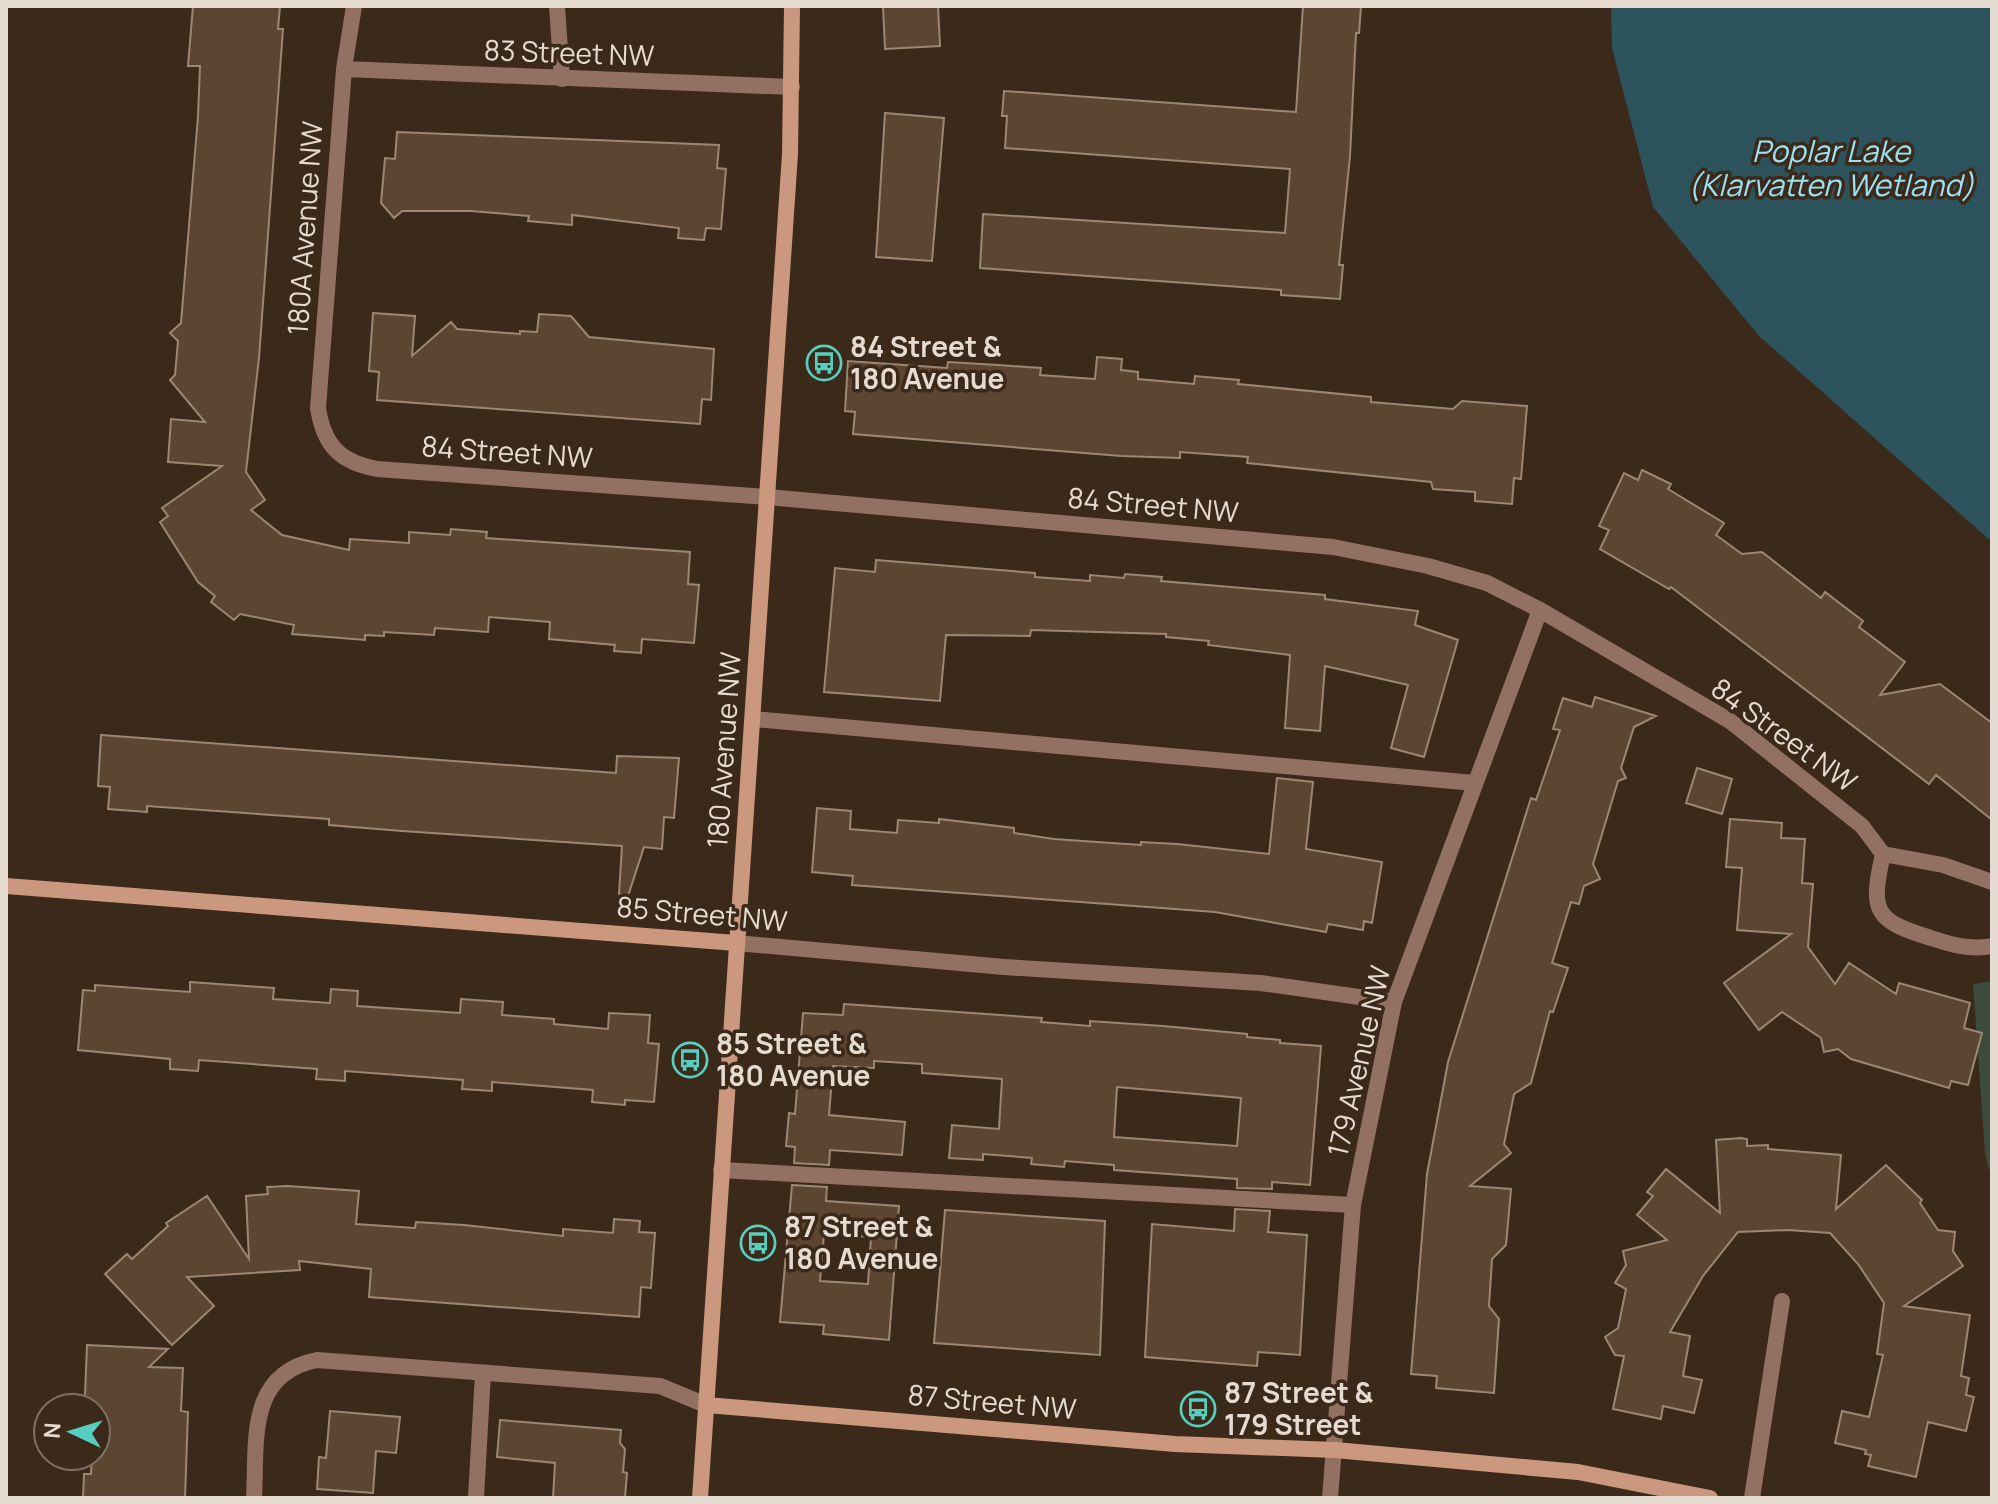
<svg xmlns="http://www.w3.org/2000/svg" width="1998" height="1504" font-family="Manrope,sans-serif">
  <style>
    .green { fill: #3c4b3c }
    .water { fill: #2d535c }
    .building { fill: #5d4631; stroke: #9c8773; stroke-width: 2; fill-rule: evenodd }
    .lines { fill: none; stroke-linecap: round; stroke-linejoin: round }
    .lane { stroke: #927162; stroke-width: 16 }
    .street { stroke: #927162; stroke-width: 16 }
    .secondary { stroke: #cb977e; stroke-width: 16 }
    .labels { text-anchor: middle; stroke-width: 7; stroke-linejoin: round; paint-order: stroke }
    .street-label { font-size: 28px; fill: #e6dbd0; stroke: #3b2919 }
    .poi-label { font-size: 28px; font-weight: bold; fill: #e6dbd0; stroke: #3b2919; text-anchor: start }
    .water-label { font-size: 30px; font-style: italic; fill: #99e1f3; stroke: #3b2919 }
  </style>
  <rect width="100%" height="100%" fill="#3b2919"/>
  <path class="green" d="M1992,981V1180L1985,1154L1973,984Z"/>
  <path class="water" d="M1611,6H1992V542L1759,336L1653,207L1612,48Z"/>
  <path class="building" d="M193,6H280L278,29H283L259,358L246,472L265,500L251,510L282,535L349,550L350,539L409,543V532L450,535L451,529L487,532L486,538L690,552L688,584L699,585L694,643L642,639L641,653L614,651L615,645L549,639L550,622L489,617L488,632L435,628L434,635L384,632V636L365,635V640L292,634L294,625L240,614L234,620L211,602L215,596L198,582L160,522L168,516L162,508L222,466L168,462L171,419L205,422L170,380L175,375L178,341L170,333L181,323L198,116L200,66H188Z
    M883,6H938L940,46L885,49Z
    M1303,6H1361L1359,33H1356L1350,156L1339,265H1343L1340,299L1281,295V290L980,268L983,214L1285,233L1290,169L1005,148L1007,116H1002L1004,91L1296,112Z
    M885,113L944,118L932,261L876,257Z
    M397,132L719,145L717,168L726,169L721,229L706,228L704,240L678,238L679,228L572,215V225L528,221L529,216L471,211H402L394,218L381,203L385,158L395,159Z
    M373,313L415,316L412,356L451,322L457,329L520,334V331L537,332L539,314L571,316L589,337L714,349L711,400L702,399L700,424L377,400L379,372L369,371Z
    M1097,357L1122,359L1121,370L1138,372V379L1194,384L1195,376L1239,380L1238,384L1371,397V402L1453,409L1462,401L1527,406L1521,479L1514,478L1512,504L1475,501V492L1433,489L1431,482L1247,463L1248,457L1180,452V458L1121,456L853,434L855,412L845,411L848,361L947,368L948,362L998,365L1041,368L1040,375L1095,379Z
    M1642,470L1671,484L1668,489L1724,523L1716,535L1742,554L1762,552L1821,598L1825,592L1863,621L1859,627L1905,662L1880,695L1940,684L1992,723V820L1936,775L1929,784L1671,587L1669,589L1600,549L1609,530L1599,526L1624,473L1638,480Z
    M876,560L1035,573V577L1090,581V575L1124,578L1125,574L1162,577L1161,581L1325,595V599L1418,611L1415,625L1458,640L1424,757L1391,748L1408,685L1325,666L1320,731L1285,728L1290,655L1208,645L1209,641L1166,637V634L1031,630L1030,636L946,635L940,701L824,692L835,568L875,572Z
    M1595,697L1656,716L1634,727L1621,768L1626,778L1618,781L1593,864L1600,879L1584,886L1579,904L1571,902L1552,963L1568,968L1553,1012L1550,1011L1531,1083L1514,1094L1504,1144L1511,1153L1470,1186L1511,1189L1506,1245L1492,1259L1489,1306L1499,1319L1494,1393L1436,1388L1437,1376L1411,1374L1427,1174L1448,1062L1531,798L1536,800L1560,730L1553,729L1563,698L1592,707Z
    M101,735L616,773L617,756L679,758L674,818L664,817L662,849L644,847L628,896L619,894L622,846L402,831L329,825V819L147,806V812L108,809L110,787L98,786Z
    M1697,768L1732,779L1722,814L1686,803Z
    M1277,778L1313,782L1306,849L1382,862L1372,923L1364,921L1363,930L1328,924L1326,932L1215,912L852,885L853,876L812,872L817,808L851,811L850,829L897,833L898,820L939,823V819L1014,828V833L1054,839L1141,845V842L1177,844L1269,854Z
    M1730,819L1782,823L1781,838L1805,839L1802,883L1813,884L1808,947L1835,984L1849,963L1896,994L1899,983L1970,1003L1964,1028L1982,1033L1968,1085L1951,1081L1949,1088L1851,1059L1838,1049L1824,1052L1821,1038L1782,1012L1759,1030L1724,983L1791,934L1737,930L1742,868L1726,867Z
    M190,982L274,988L273,999L330,1003L331,989L358,991L357,1006L460,1013L461,999L503,1002L502,1015L554,1019V1024L608,1029L609,1013L650,1015L648,1043L659,1044L654,1102L625,1100V1105L592,1102L593,1090L492,1082V1091L462,1089L463,1080L345,1071V1081L316,1079L317,1069L199,1060L198,1071L170,1069V1059L78,1050L83,990L95,991V985L190,992Z
    M844,1004L1042,1018L1041,1022L1090,1026V1021L1163,1026L1247,1034V1037L1280,1040V1043L1321,1046L1310,1185L1272,1182V1189L1237,1188V1179L1114,1170V1165L1065,1161L1064,1167L1031,1164L1032,1158L983,1154V1160L949,1158L952,1125L999,1129L1002,1079L922,1073V1064L874,1061V1068L833,1066L829,1115L905,1122L902,1155L830,1150L829,1165L794,1163L795,1147L786,1146L789,1113L795,1114L803,1013L843,1015ZM1117,1087L1241,1098L1237,1146L1114,1137Z
    M1741,1138L1747,1139V1146L1768,1145V1149L1841,1155L1836,1209L1886,1165L1922,1200L1920,1203L1938,1230L1955,1232L1953,1251L1963,1266L1904,1306L1970,1315L1961,1376L1969,1378L1966,1395L1974,1397L1966,1431L1928,1422L1916,1477L1868,1466L1871,1455L1865,1454L1866,1450L1835,1443L1842,1411L1869,1417L1883,1355L1877,1354L1884,1303L1858,1264L1830,1233L1788,1230L1738,1232L1703,1276L1670,1332L1690,1336L1683,1376L1702,1380L1694,1413L1663,1406L1661,1419L1613,1409L1624,1356L1615,1355L1605,1337L1618,1328L1626,1289L1615,1283L1626,1265L1623,1251L1667,1240L1637,1215L1653,1196L1647,1192L1666,1169L1720,1213L1716,1140Z
    M792,1185L827,1187L826,1201L899,1206L889,1340L823,1334L824,1325L780,1322ZM824,1234L871,1237L868,1284L820,1281Z
    M288,1186L359,1191L356,1224L415,1228L416,1222L464,1225L563,1236V1229L613,1233L614,1219L640,1221L639,1232L655,1233L651,1288L641,1287L639,1317L446,1303L369,1297L371,1269L299,1261L300,1270L187,1277L214,1306L172,1345L105,1274L127,1254L132,1259L168,1226L166,1223L207,1196L249,1259L246,1196L268,1194L267,1187Z
    M1235,1209L1270,1211L1268,1232L1307,1235L1300,1355L1258,1352L1257,1366L1145,1357L1152,1224L1234,1231Z
    M945,1210L1105,1221L1100,1355L934,1343Z
    M87,1345L168,1349L149,1367L183,1368L181,1411L188,1412L185,1498H83L84,1474H91L92,1456H96V1408H87L85,1395Z
    M330,1411L400,1417L396,1453L376,1451L373,1493L317,1489L319,1457L326,1458Z
    M500,1420L621,1430L620,1443L625,1449L623,1472L627,1473L625,1498H553L555,1463L497,1457Z"/>
  <g class="lines">
    <path class="lane" d="M557,6L562,79
      M753,719L1475,783
      M721,1170L1353,1205
      M476,1498L483,1373"/>
    <path class="street" d="M354,6L344,69L318,408C324,446 340,462 377,469L767,497L1333,547L1428,566L1487,583L1540,610L1730,721L1862,826L1883,854L1943,865L1992,882
      M344,69L792,87
      M1883,854C1870,911 1874,921 1931,938C1952,945 1970,950 1992,946
      M736,943L1004,967L1261,983L1394,1002
      M254,1498C257,1439 247,1374 317,1360L660,1386L706,1405
      M1330,1498L1353,1205L1394,1002L1540,610
      M1752,1498L1782,1301"/>
    <path class="secondary" d="M6,886L736,943
      M706,1405L1175,1444L1335,1450L1578,1472L1710,1498
      M700,1498L790,154L792,6"/>
  </g>
  <defs>
    <g id="bus-ring" transform="scale(1.8)"><circle r="9.5" fill="#3b2919" stroke="#58cec0" stroke-width="1.5"/><path d="M-5-6H5V4H4V6H2V4H-2V6H-4V4H-5ZM-3.5-4V0h7V-4ZM-3.5 1.2v1.5H-2V1.2ZM2 1.2v1.5H3.5V1.2Z" fill="#58cec0"/></g>
  </defs>
  <g fill-rule="evenodd">
    <use href="#bus-ring" x="824" y="363"/>
    <use href="#bus-ring" x="690" y="1060"/>
    <use href="#bus-ring" x="758" y="1243"/>
    <use href="#bus-ring" x="1198" y="1409"/>
  </g>
  <g class="labels">
    <g class="street-label">
      <text transform="translate(569 53) rotate(2)" y="10">83 Street NW</text>
      <text transform="translate(305 228) rotate(-86)" y="10">180A Avenue NW</text>
      <text transform="translate(507 452) rotate(4)" y="10">84 Street NW</text>
      <text transform="translate(1153 505) rotate(5)" y="10">84 Street NW</text>
      <text transform="translate(1784 735) rotate(36)" y="10">84 Street NW</text>
      <text transform="translate(724 750) rotate(-86)" y="10">180 Avenue NW</text>
      <text transform="translate(702 914) rotate(5)" y="10">85 Street NW</text>
      <text transform="translate(1359 1061) rotate(-77)" y="10">179 Avenue NW</text>
      <text transform="translate(992 1402) rotate(5)" y="10">87 Street NW</text>
    </g>
    <g class="poi-label">
      <text x="850" y="357">84 Street &amp;<tspan x="850" dy="32">180 Avenue</tspan></text>
      <text x="716" y="1054">85 Street &amp;<tspan x="716" dy="32">180 Avenue</tspan></text>
      <text x="784" y="1237">87 Street &amp;<tspan x="784" dy="32">180 Avenue</tspan></text>
      <text x="1224" y="1403">87 Street &amp;<tspan x="1224" dy="32">179 Street</tspan></text>
    </g>
    <g class="water-label">
      <text x="1831" y="162">Poplar Lake<tspan x="1831" dy="34">(Klarvatten Wetland)</tspan></text>
    </g>
  </g>
  <rect width="1998" height="1504" fill="none" stroke="#e6dbd0" stroke-width="16"/>
  <g transform="translate(72 1432) rotate(274)"><circle r="38" fill="#3b2919" stroke="#7f7062" stroke-width="2"/>
  <path d="M0-6L14 30L0 20L-14 30Z" fill="#58cec0"/>
  <text y="-12" font-size="22" font-weight="bold" text-anchor="middle" fill="#e6dbd0">N</text>
  </g>
</svg>
